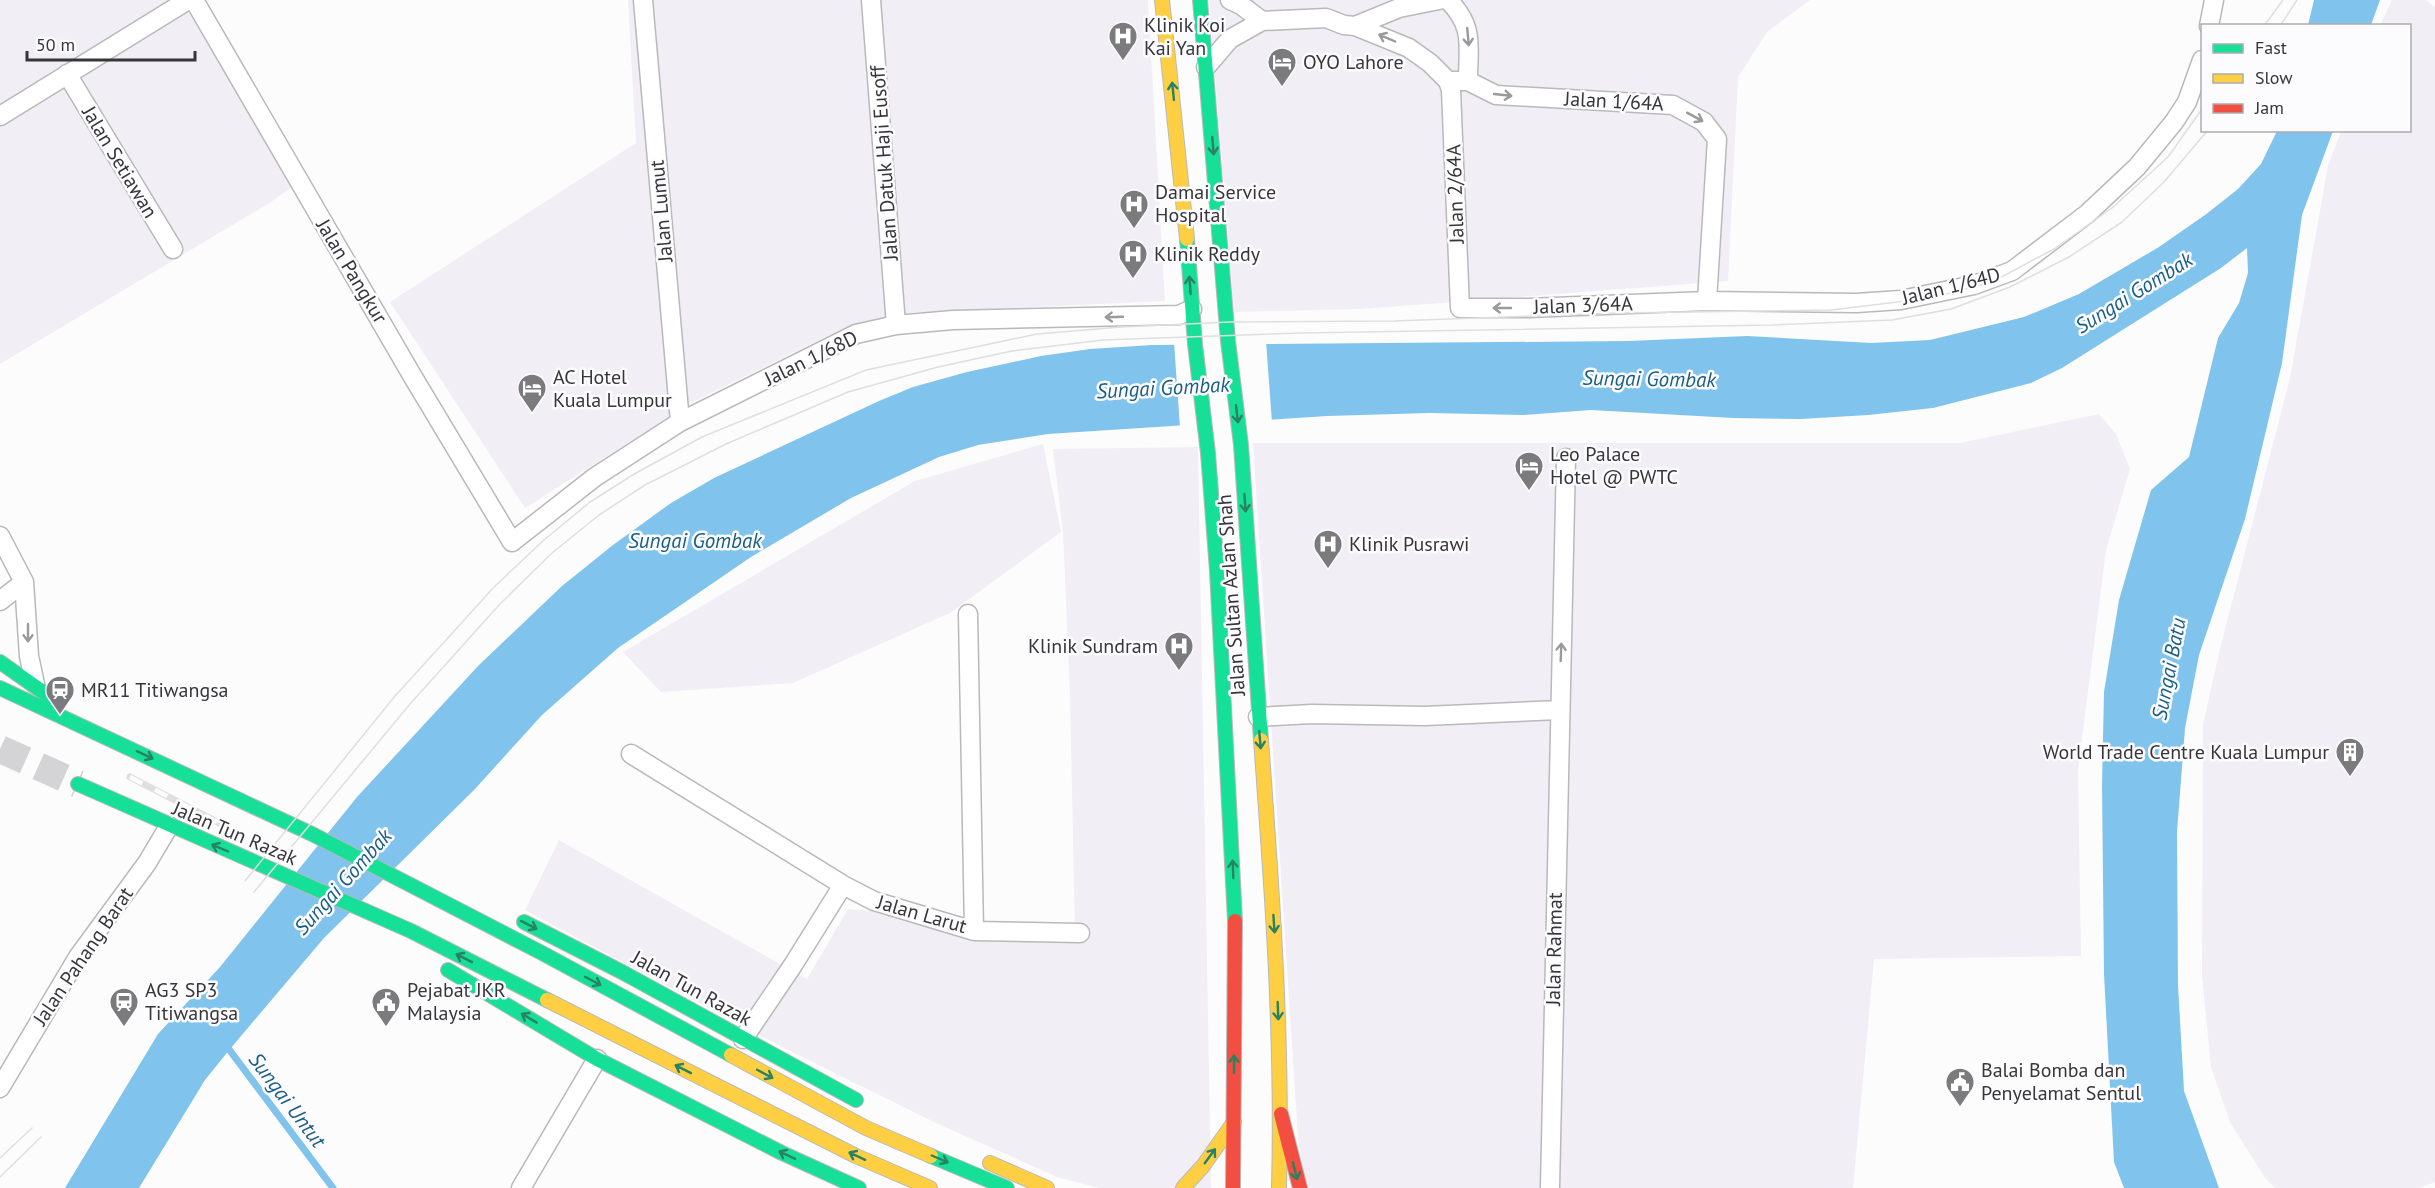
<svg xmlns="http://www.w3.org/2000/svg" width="2435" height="1188" font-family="'PT Sans',sans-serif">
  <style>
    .built { fill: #f1eef6 }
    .water { fill: #80c3ec }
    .pier { fill: #fcfcfd }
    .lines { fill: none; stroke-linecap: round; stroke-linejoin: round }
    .stream { stroke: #80c3ec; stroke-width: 7 }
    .primary-tunnel { stroke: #d4d4d6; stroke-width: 28; stroke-dasharray: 28 14; stroke-linecap: butt }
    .street-casing { stroke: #b9b9ba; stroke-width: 21 }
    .fast-casing { stroke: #b9b9ba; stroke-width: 16 }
    .slow-casing { stroke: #b9b9ba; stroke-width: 16 }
    .jam-casing { stroke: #b9b9ba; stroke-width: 16 }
    .street { stroke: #fff; stroke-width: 18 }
    .fast { stroke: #16e098; stroke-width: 14 }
    .slow { stroke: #ffcf43; stroke-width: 14 }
    .jam { stroke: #f24e42; stroke-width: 14 }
    .tram { stroke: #dfdfe0; stroke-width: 1.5 }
    .rail-casing { stroke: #dfdfe0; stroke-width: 7 }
    .rail { stroke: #fcfbfe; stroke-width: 4.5; stroke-dasharray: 14; stroke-linecap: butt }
    .oneway { stroke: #9a9a9c }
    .oneway2 { stroke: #288263 }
    .labels { text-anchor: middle; stroke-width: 5; stroke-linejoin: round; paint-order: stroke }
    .poi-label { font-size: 20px; fill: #363538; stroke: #fcfbfe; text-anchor: start }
    .street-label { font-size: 20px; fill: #363538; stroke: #fcfbfe }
    .water-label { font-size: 21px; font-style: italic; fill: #185e85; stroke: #fcfbfe }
  </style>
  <rect width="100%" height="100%" fill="#fcfcfd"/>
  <path class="built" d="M0,0H188L293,186L271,202L0,364Z
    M628,0H1148L1165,301L907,313L839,330L691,403L525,508L390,302L636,143Z
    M1209,0H1810L1767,32L1738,77L1728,281L1361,309L1234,312Z
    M2392,0H2426L2435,7V1182L2420,1188H2275L2265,1178L2230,1122L2211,1067L2202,976L2203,724L2221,645L2290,378L2328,166L2341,131L2410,130V26L2380,25Z
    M2099,414L2116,434L2130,469L2106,550L2078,770L2081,956L1874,959L1853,1188H1306L1298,1137L1253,443H1960Z
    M1043,444L1061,532L950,613L793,683L661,692L623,652L915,481Z
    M1198,447L1211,1188H1099L1057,1177L936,1123L780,1046L525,910L559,840L807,979L848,909L943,917L1075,936L1070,694L1063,532L1053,449Z"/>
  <path class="water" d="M2314,0H2380L2371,25H2308Z
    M2277,131H2333L2302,215L2282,363L2245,519L2199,655L2185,728L2177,832L2178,985L2184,1091L2219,1188H2124L2114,1162L2104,974L2102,785L2104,692L2119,600L2151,490L2189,457L2218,338L2239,303L2248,273L2247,248L2221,268L2062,368L2031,383L1933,408L1868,415L1801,419L1733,418L1591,410L1523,415L1429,413L1327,416L1048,434L978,445L939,457L851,498L751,557L618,648L542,715L475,789L324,938L230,1049L205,1080L139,1188H65L158,1034L220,967L357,797L479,665L562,586L613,545L671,503L714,478L879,401L913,387L967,372L1041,356L1090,349L1152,345L1629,341L1747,336L1871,343L1930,340L2024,317L2079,294L2159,247L2205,215L2238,189L2261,164Z"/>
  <path class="pier" d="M1266,341L1272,423L1180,428L1174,342Z"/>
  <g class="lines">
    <path class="stream" d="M225,1044L333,1188"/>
    <path class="primary-tunnel" d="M0,749L78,784"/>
    <g class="street-casing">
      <path id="street" d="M194,0L413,377L512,542L595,477L680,422L856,334L896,325L953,320L1179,315L1192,309
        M643,0L680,422
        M871,0L896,325
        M1230,0L1241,5L1262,21
        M1448,0C1475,27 1468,46 1468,81
        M1355,26L1399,8L1439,0
        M2209,26L2214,0
        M1206,67L1230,39L1262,21L1326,18L1344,25L1355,26L1409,48L1430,63L1448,81H1468L1496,95L1673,105L1704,122L1717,139L1707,301
        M67,74L173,249
        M1448,81L1451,90L1460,308H1528L1707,301L1856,303L1901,300L1974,285L2012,271L2087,214L2137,167L2174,122L2187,102L2202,60
        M0,116L188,0
        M0,536L24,582L29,656L35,684
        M0,601L24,582
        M968,614L974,931
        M1258,717L1312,714L1425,716L1559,710
        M631,754L843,885L874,901L974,931L1080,933
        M743,1039L793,965L843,885
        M0,1088L78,957L147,863L169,826
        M521,1188L597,1059
        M1550,1188L1566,458"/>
    </g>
    <g class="fast-casing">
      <path id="fast" d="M1200,0L1228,341L1241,445L1261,740
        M1187,239L1195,344L1208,453L1217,571L1235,921
        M0,662L50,697
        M0,688L312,834L542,953L731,1055
        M78,784L411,931L547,1000
        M524,922L622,972L856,1100
        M448,970L597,1059L782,1153L859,1188
        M931,1156L1007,1188"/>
    </g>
    <g class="slow-casing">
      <path id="slow" d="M1162,0L1187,239
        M1261,740C1272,889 1283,1038 1279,1188
        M547,1000L856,1156L930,1188
        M731,1055L866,1128L931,1156
        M990,1163L1047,1188
        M1183,1188L1203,1166L1234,1122"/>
    </g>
    <g class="jam-casing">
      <path id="jam" d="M1281,1114L1300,1188
        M1233,1188L1235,921"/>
    </g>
    <use href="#street" class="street"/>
    <use href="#fast" class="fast"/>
    <use href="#slow" class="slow"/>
    <use href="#jam" class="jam"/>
    <path class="tram" d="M2264,26L2283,0
      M2280,26L2297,0
      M245,881L395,696L456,629L494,587L544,540L590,502L636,473L702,437L866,370L1037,334L1121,327L1230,322L1394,321L1613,313L1831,310L1931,298L1992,282L2054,249L2112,208L2168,157L2202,109
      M254,892L410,704L500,604L552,553L599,515L645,485L726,444L848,392L938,367L1012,351L1103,340L1301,333L1772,325L1892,320L1951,309L2010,287L2069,257L2122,222L2164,182L2208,130
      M0,1158L32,1128
      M0,1177L41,1137"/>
    <g class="rail-casing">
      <path id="rail" d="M130,777L223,825"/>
    </g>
    <use href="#rail" class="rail"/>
  </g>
  <defs><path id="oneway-shaft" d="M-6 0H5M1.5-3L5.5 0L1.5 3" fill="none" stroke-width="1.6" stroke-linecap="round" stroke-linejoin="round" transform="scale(1.5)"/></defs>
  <g class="oneway">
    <use href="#oneway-shaft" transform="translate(1468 37) rotate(85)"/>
    <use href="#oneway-shaft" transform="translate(1387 38) rotate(-157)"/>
    <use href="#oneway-shaft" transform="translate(1503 95) rotate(6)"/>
    <use href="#oneway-shaft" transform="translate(1695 117) rotate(29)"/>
    <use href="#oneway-shaft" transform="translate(1502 308) rotate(180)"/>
    <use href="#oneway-shaft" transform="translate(1114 317) rotate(178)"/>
    <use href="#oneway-shaft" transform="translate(28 633) rotate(90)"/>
    <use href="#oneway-shaft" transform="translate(1561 652) rotate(-88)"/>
  </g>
  <g class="oneway2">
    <use href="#oneway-shaft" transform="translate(1173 91) rotate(-96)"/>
    <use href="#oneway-shaft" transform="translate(1213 146) rotate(85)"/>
    <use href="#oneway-shaft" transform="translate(1190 285) rotate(-94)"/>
    <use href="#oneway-shaft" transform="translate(1237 414) rotate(83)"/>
    <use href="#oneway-shaft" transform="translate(1245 503) rotate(86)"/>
    <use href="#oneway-shaft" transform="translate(1260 740) rotate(85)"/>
    <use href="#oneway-shaft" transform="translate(145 755) rotate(25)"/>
    <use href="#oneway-shaft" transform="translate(220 848) rotate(-157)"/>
    <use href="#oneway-shaft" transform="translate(1233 869) rotate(-92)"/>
    <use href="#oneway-shaft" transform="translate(1274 924) rotate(86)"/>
    <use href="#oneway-shaft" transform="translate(529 925) rotate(27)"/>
    <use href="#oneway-shaft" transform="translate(464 958) rotate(-153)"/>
    <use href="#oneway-shaft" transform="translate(593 981) rotate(28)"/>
    <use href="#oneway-shaft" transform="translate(1278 1011) rotate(88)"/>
    <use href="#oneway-shaft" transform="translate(529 1018) rotate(-149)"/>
    <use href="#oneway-shaft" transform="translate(1234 1064) rotate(-90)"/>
    <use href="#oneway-shaft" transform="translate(683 1069) rotate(-153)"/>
    <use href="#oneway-shaft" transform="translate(765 1074) rotate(28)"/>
    <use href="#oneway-shaft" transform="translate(787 1155) rotate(-155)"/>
    <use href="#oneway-shaft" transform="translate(857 1156) rotate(-155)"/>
    <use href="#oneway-shaft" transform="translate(1210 1156) rotate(-54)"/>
    <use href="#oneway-shaft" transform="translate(940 1159) rotate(23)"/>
    <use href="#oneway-shaft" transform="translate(1295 1171) rotate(76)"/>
  </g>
  <defs>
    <g id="hospital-pin" transform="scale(1.5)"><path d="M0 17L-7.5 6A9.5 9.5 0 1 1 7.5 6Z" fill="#7b7b7d" stroke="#fcfbfe"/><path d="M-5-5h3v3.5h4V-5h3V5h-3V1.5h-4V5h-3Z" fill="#fff"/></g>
    <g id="hotel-pin" transform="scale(1.5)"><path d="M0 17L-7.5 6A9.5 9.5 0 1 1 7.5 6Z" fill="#7b7b7d" stroke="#fcfbfe"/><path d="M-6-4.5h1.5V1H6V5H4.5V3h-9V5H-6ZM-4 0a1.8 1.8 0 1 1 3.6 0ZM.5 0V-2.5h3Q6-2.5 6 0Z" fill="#fff"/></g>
    <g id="station-pin" transform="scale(1.5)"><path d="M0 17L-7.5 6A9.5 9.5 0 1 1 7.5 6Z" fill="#7b7b7d" stroke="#fcfbfe"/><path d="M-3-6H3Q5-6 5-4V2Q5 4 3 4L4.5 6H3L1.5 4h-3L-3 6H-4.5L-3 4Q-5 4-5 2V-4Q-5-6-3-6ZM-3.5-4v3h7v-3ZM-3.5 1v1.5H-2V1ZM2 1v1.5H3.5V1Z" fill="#fff"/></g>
    <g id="building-pin" transform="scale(1.5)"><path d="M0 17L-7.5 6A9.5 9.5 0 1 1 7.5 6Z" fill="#7b7b7d" stroke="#fcfbfe"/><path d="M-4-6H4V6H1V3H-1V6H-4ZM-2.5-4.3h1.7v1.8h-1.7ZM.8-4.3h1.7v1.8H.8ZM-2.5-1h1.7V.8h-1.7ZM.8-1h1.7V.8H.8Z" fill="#fff"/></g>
    <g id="civic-pin" transform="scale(1.5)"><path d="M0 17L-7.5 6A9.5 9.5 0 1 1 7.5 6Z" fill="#7b7b7d" stroke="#fcfbfe"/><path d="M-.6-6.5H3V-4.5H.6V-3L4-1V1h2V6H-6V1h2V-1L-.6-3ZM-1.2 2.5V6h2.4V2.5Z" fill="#fff"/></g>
  </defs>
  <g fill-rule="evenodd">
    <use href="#hospital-pin" x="1123" y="36"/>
    <use href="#hotel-pin" x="1282" y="62"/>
    <use href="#hospital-pin" x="1134" y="204"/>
    <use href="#hospital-pin" x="1133" y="254"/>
    <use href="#hotel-pin" x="532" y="388"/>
    <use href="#hotel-pin" x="1529" y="466"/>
    <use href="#hospital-pin" x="1328" y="544"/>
    <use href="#hospital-pin" x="1179" y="646"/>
    <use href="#station-pin" x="60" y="690"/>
    <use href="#building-pin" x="2350" y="752"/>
    <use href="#station-pin" x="124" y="1002"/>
    <use href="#civic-pin" x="386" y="1002"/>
    <use href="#civic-pin" x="1960" y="1082"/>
  </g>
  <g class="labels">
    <g class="poi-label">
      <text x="1144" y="32">Klinik Koi<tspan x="1144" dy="23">Kai Yan</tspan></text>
      <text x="1303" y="69">OYO Lahore</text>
      <text x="1155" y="199">Damai Service<tspan x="1155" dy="23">Hospital</tspan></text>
      <text x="1154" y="261">Klinik Reddy</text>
      <text x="553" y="384">AC Hotel<tspan x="553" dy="23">Kuala Lumpur</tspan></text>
      <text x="1550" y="461">Leo Palace<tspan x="1550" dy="23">Hotel @ PWTC</tspan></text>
      <text x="1349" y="551">Klinik Pusrawi</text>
      <text x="1158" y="653" text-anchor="end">Klinik Sundram</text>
      <text x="81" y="697">MR11 Titiwangsa</text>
      <text x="2329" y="759" text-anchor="end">World Trade Centre Kuala Lumpur</text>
      <text x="145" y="997">AG3 SP3<tspan x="145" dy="23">Titiwangsa</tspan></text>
      <text x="407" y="997">Pejabat JKR<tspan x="407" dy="23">Malaysia</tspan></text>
      <text x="1981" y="1077">Balai Bomba dan<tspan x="1981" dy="23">Penyelamat Sentul</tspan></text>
    </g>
    <g class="street-label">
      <text transform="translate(1614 101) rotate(3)" y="7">Jalan 1/64A</text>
      <text transform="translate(120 162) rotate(59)" y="7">Jalan Setiawan</text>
      <text transform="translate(884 163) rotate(-94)" y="7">Jalan Datuk Haji Eusoff</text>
      <text transform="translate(1455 194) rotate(-92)" y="7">Jalan 2/64A</text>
      <text transform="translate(661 211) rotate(-95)" y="7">Jalan Lumut</text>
      <text transform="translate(352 271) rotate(59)" y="7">Jalan Pangkur</text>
      <text transform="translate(1951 286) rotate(-14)" y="7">Jalan 1/64D</text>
      <text transform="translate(1583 305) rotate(-2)" y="7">Jalan 3/64A</text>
      <text transform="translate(811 358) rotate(-26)" y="7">Jalan 1/68D</text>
      <text transform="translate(1231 595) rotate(-94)" y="7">Jalan Sultan Azlan Shah</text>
      <text transform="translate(235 833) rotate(23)" y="7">Jalan Tun Razak</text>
      <text transform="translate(922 914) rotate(16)" y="7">Jalan Larut</text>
      <text transform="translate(1554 949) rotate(-89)" y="7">Jalan Rahmat</text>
      <text transform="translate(83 956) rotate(-56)" y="7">Jalan Pahang Barat</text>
      <text transform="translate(692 988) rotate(29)" y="7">Jalan Tun Razak</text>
    </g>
    <g class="water-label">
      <text transform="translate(2134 293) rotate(-32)" y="7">Sungai Gombak</text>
      <text transform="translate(1649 379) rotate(1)" y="7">Sungai Gombak</text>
      <text transform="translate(1163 388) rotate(-3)" y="7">Sungai Gombak</text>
      <text x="695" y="548">Sungai Gombak</text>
      <text transform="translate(2169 669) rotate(-79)" y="7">Sungai Batu</text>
      <text transform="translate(343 882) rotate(-48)" y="7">Sungai Gombak</text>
      <text transform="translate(287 1100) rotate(53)" y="7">Sungai Untut</text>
    </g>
  </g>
  <rect x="2201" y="24" width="210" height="108" fill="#fcfbfe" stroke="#adacaf" stroke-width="1.5"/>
  <rect x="2213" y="44" width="30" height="9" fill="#16e098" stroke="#adacaf" stroke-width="1.5"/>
  <text x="2255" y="54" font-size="18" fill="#363538">Fast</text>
  <rect x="2213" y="74" width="30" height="9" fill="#ffcf43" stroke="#adacaf" stroke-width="1.5"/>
  <text x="2255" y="84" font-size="18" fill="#363538">Slow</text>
  <rect x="2213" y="104" width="30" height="9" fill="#f24e42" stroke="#adacaf" stroke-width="1.5"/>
  <text x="2255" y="114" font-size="18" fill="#363538">Jam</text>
  <path d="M27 51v9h168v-9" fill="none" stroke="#363538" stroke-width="3"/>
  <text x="36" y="51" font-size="18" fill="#363538" stroke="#fcfbfe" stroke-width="4.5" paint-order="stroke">50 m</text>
</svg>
